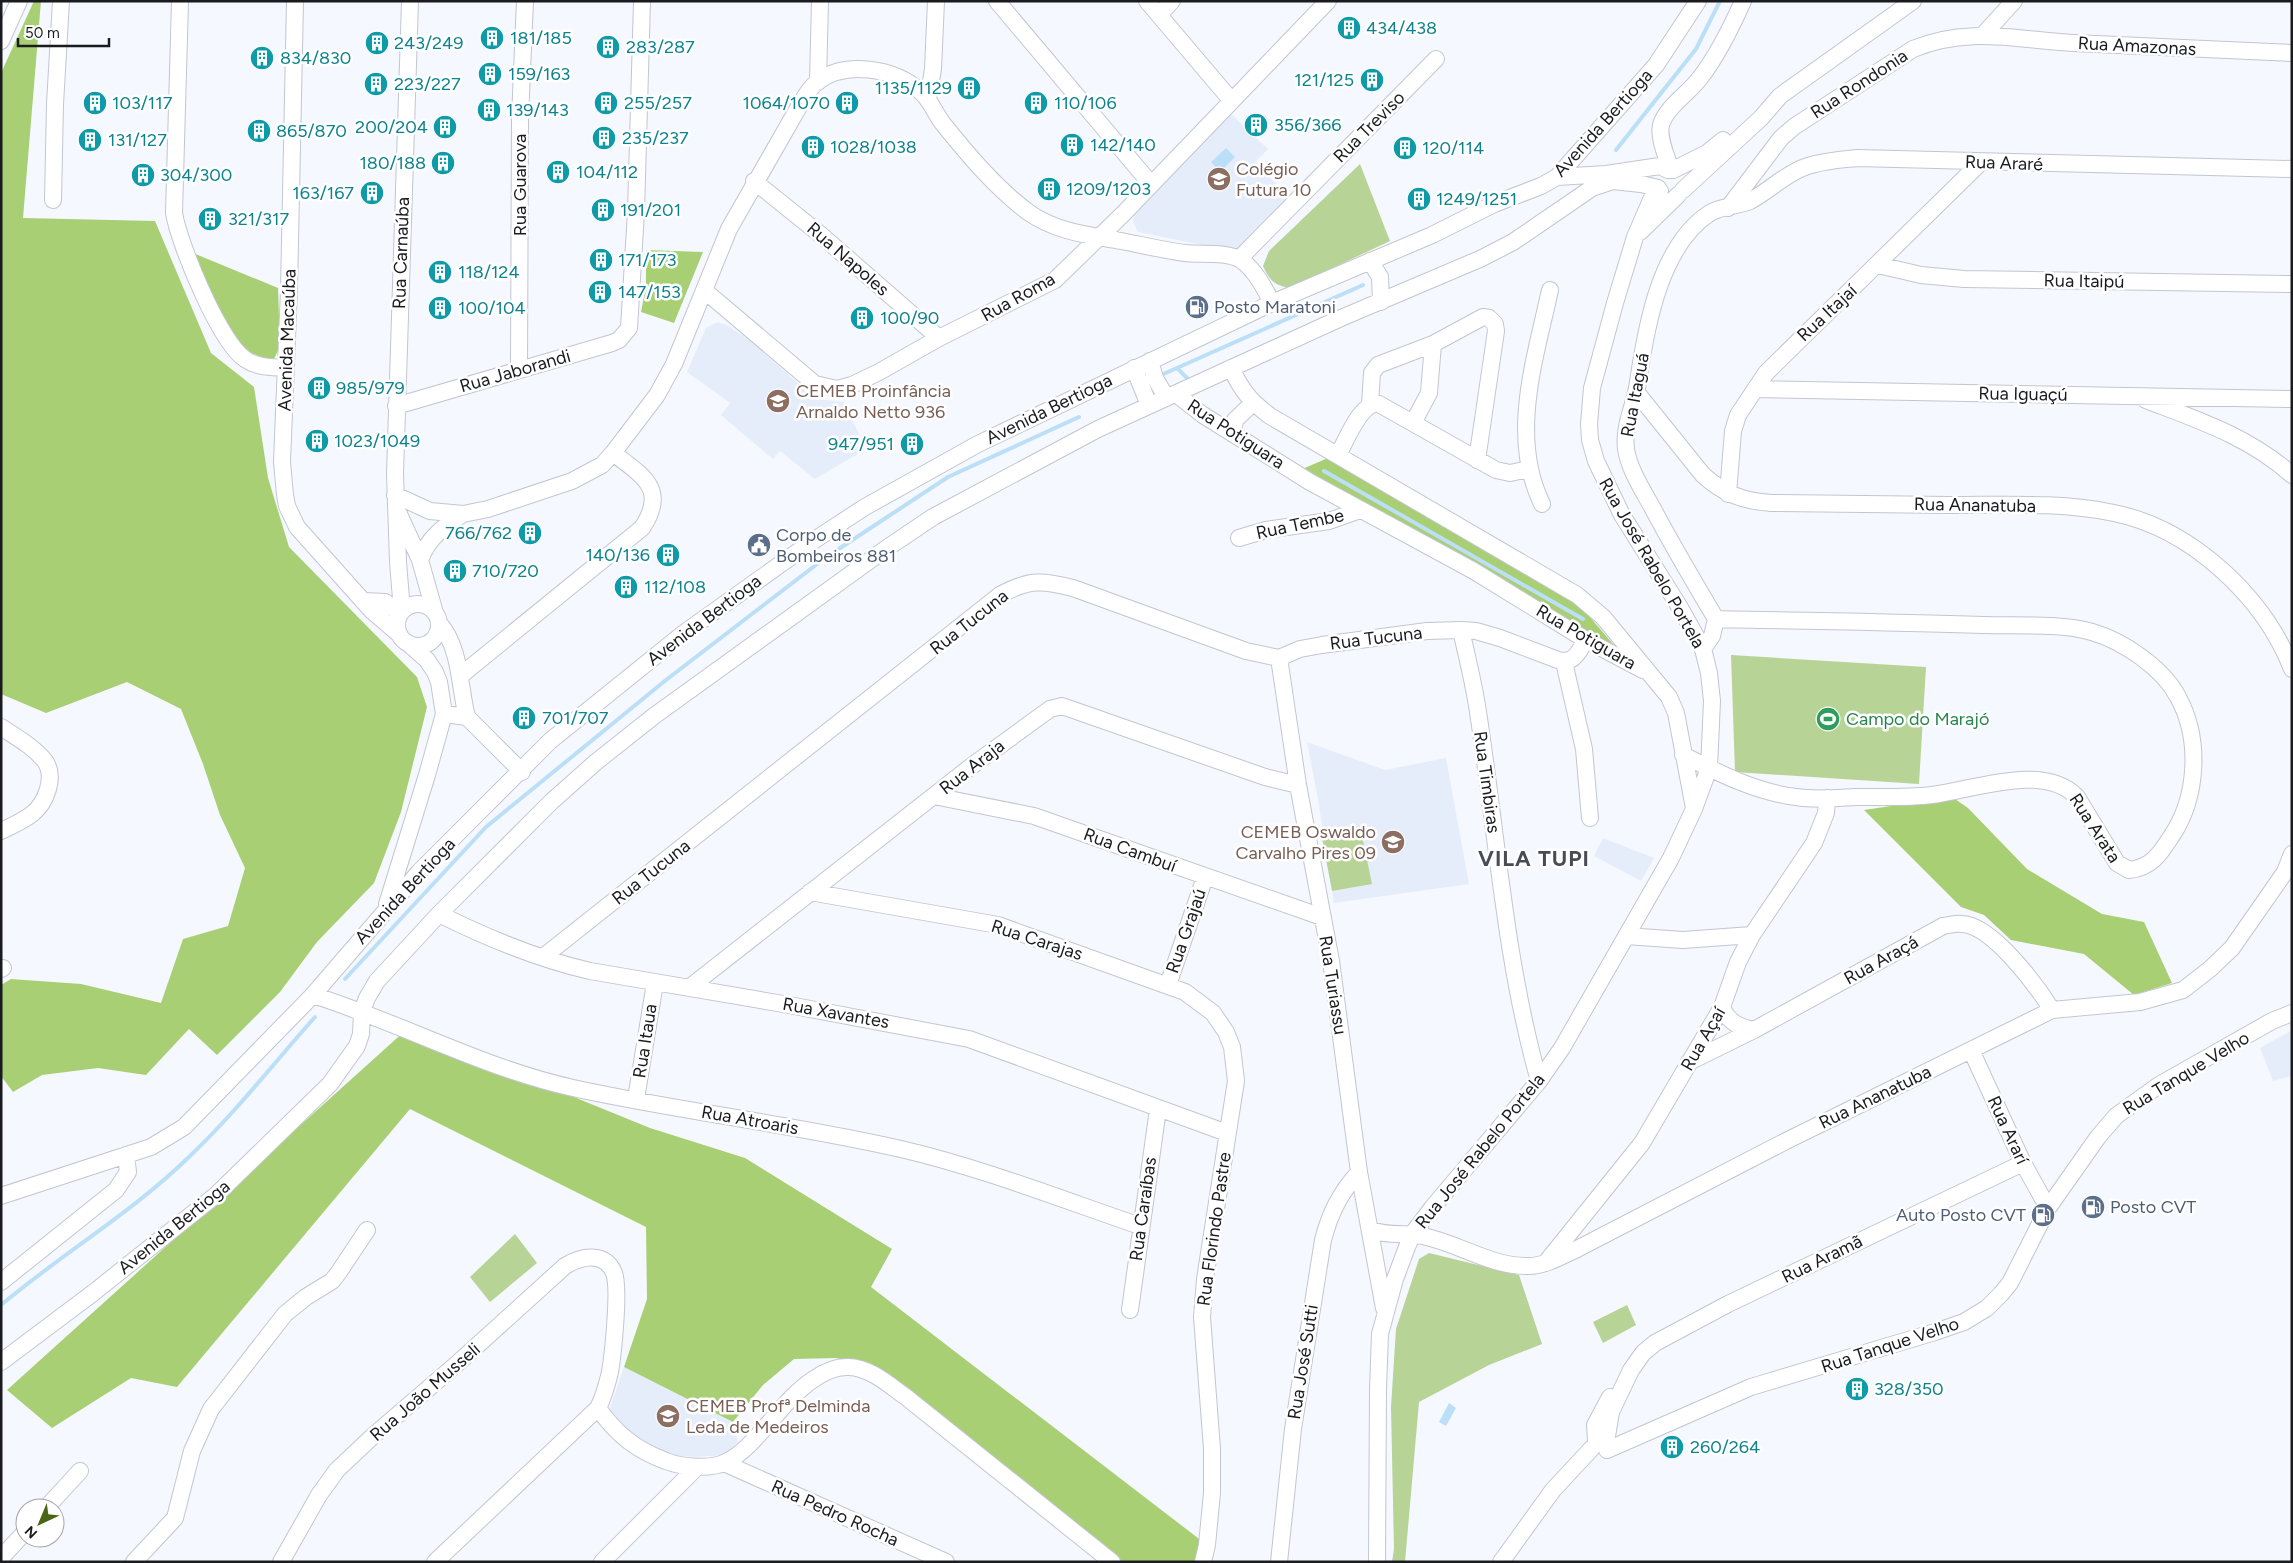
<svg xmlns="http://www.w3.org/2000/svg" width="2293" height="1563" font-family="Figtree,sans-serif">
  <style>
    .built { fill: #e6edfa }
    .green { fill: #b7d395 }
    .forest { fill: #a8cf73 }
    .water { fill: #bcdff8 }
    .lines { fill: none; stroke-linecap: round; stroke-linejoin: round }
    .stream { stroke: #bcdff8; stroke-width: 4 }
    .minor-casing { stroke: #c2c6d0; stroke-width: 18 }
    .minor { stroke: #fff; stroke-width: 16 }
    .labels { text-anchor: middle; stroke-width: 5; stroke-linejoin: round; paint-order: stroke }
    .culture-label { font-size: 18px; fill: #0d838f; stroke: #fff; text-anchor: start }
    .street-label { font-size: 18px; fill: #1a1b1f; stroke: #fff }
    .education-label { font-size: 18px; fill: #785e54; stroke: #fff; text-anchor: start }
    .service-label { font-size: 18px; fill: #4e5e75; stroke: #fff; text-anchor: start }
    .leisure-label { font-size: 18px; fill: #27864d; stroke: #fff; text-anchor: start }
    .district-label { font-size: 22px; font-weight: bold; letter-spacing: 1px; fill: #484c54; stroke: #fff }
  </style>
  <rect width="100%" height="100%" fill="#f5f8fe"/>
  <path class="built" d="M1231,114L1268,149L1255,162L1288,196L1237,249L1217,248L1138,232L1133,221L1136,210Z
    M717,322L727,325L752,342L816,399L844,402L866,449L815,479L780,451L773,459L721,415L730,403L687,372L706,328Z
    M1307,742L1385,770L1446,758L1469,884L1334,903L1318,799Z
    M1603,838L1654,858L1641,881L1594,856Z
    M2292,1030V1076L2273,1081L2260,1048Z
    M624,1367L733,1422L738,1442L724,1455L695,1457L674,1455L633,1437L609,1411Z"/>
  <path class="green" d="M1360,164L1390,241L1290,288C1274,285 1270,281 1263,266L1269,251Z
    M1731,655L1926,667L1919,784L1735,772Z
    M1360,826L1372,884L1332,891L1321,833Z
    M515,1234L537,1263L490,1302L470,1277Z
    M1429,1253L1519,1275L1542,1344L1489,1365L1419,1402L1405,1562H1392L1394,1549L1391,1407L1396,1329L1419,1259Z
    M1627,1305L1636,1325L1603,1343L1593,1322Z"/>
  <path class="forest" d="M34,1H41L23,218L155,221L211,353L254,387L268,478L289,547L417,677L427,707L401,812L374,883L317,942L280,992L217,1055L189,1029L146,1075L98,1068L42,1075L13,1092L1,1076V985L11,979L81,984L161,1003L183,939L228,926L245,868L220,815L203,764L181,709L127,682L46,713L1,694V73Z
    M646,250L703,252L674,323L641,312L646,286Z
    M193,253L278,288L280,346L274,359C228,359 208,288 193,253Z
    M1328,458L1577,602L1613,644L1604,642L1300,470Z
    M1952,797L1968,808L2027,869L2102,914L2144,922L2172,983L2134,995L2084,954L2011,940L1984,915L1961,907L1864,810Z
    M407,1029L650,1128L745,1158L892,1249L871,1287L1207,1545L1201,1562H1111L862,1370L837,1358L794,1359L763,1385L733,1422L624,1367L647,1299L646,1227L410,1109L177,1387L131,1378L52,1428L7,1390Z"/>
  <path class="water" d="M1226,148L1235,157L1220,172L1211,162Z
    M1449,1403L1456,1408L1446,1426L1439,1422Z"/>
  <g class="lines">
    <path class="stream" d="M1616,150L1696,49L1720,1
      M1177,368L1189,380
      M1159,376L1363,285
      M1324,471L1583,619
      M345,979L486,827L666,680L825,558L948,477L1079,417
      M1,1305C63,1253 133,1212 191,1155C236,1112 274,1063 315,1017"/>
    <g class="minor-casing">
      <path id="minor" d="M180,1L174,213C179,244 220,343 245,359C258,368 271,367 286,368
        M295,1L289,290L282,462L285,495L287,506L297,527L372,611L400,635
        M997,1L1150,183
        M1147,1L1231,100
        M1159,15L1172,1
        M1983,35L2014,1
        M1,41L19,1
        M818,82L820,1
        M928,99L933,69L936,1
        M1671,170C1667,157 1658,139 1661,125C1666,107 1689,93 1700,78C1718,55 1731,28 1743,1
        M1673,170L1707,153L1723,140
        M1557,177L1606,174L1660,166L1668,170
        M754,181L821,235L939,338
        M1683,190L1761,118L1780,96L1913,1
        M53,200L55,104L61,1
        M1728,208L1781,138L1795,126L1913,49C1968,26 2016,40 2074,43C2147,46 2219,50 2292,53
        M1640,232L1678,195
        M1239,259L1436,59
        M1370,261L1380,277L1381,302
        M1878,265L1921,275L1964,279L2292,284
        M705,291L815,384L837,389L852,385L879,372L939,338L1055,280L1123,214L1328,1
        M1150,361L1155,378L1166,397
        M1134,368L1149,405
        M1231,368C1242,391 1250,401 1270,416L1577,595L1603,617L1669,697L1676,713L1694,808
        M519,369L520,118L525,1
        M1755,389L2292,399
        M1637,393L1703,475C1724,494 1743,501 1771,503C1832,504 1892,504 1952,505C2006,505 2062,502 2114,513C2192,529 2264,597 2292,669
        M1176,394L1203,415L1310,482L1474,571L1586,640L1643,670
        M2146,400C2198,420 2250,437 2292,475
        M1370,404L1372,373L1378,365L1433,344L1483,317L1489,318L1495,324L1496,331L1477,460
        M396,406L612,343L619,340L629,328L636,212L642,1
        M1413,423L1429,393L1433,344
        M1233,434L1235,420L1253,403
        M1338,455C1346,441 1361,401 1379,404L1496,470L1510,473L1529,469
        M1728,494L1733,431L1738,415L1766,373L1981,162
        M395,495L430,511L463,514L488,509L572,481L602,465L613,453L657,395L674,364L729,229L797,110C803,100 808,89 817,82C845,60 894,68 920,91C931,100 935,114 944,125C969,156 996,188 1028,212C1056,232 1088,235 1121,241C1142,245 1163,250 1185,253C1201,255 1226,251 1241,260C1255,270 1264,287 1272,303
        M1542,504C1509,436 1535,360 1550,290
        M399,514L420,560L435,613
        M1239,538L1266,530L1329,521L1360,510
        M420,560C428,538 444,526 463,514
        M364,601L385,602L400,613
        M397 625a21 21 0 1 1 42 0a21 21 0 1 1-42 0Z
        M402,611L398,562L395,474L410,1
        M439,623C461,648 459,686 467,717
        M1461,630C1467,657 1474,684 1478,712C1497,835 1505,961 1539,1081
        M1703,649L1712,636L1716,619C1694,582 1672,545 1652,507C1642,489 1629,469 1626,449C1623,425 1635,405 1638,382C1646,327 1660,245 1710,213C1721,206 1738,206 1750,201C1769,191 1785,174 1805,167C1821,161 1839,160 1857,158L2292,169
        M1279,658L1298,785L1331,961L1359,1172L1384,1308
        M1564,662L1584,749L1590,818
        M460,676L642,528C668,489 643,476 613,453
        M444,714L467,717L522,772
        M1,727C16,737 34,747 45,761C56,777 46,803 32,814C23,821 12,826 1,831
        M1683,755C1719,773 1755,792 1796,797C1815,800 1836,798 1856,797C1882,797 1907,798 1932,795C1973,790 2044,762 2077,797L2117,863L2129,870C2151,868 2160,854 2171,837C2198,797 2201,739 2178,697C2163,668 2123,641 2092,632C2060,623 2017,626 1983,625C1894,622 1805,621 1716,619
        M934,796L1034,816L1322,917
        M810,892L998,925L1185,992L1213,1013L1226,1032L1232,1047L1236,1081L1205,1279L1202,1317L1212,1449V1493L1207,1545L1203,1562
        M387,904L427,775L444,714L439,682L435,672L427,660L408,643
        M439,914C487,938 538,959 590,971L789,1005L969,1039L1227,1133
        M1626,936L1683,940L1752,935
        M543,957L1000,595C1029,579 1042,580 1073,588L1246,651L1279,658L1300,649L1322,645L1427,631L1461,630L1476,631L1500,638L1558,660C1575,664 1578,652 1586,640
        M1,969L3,968
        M1168,985L1205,877
        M690,987L973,765L1050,709L1062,706L1265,777L1298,785
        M313,995C401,1023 483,1068 573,1088C682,1112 793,1124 901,1149C982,1168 1061,1199 1140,1226
        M1722,1007C1728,1022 1739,1027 1754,1030
        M1971,1050L2023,1163L2048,1208
        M1689,1062L1754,1030L1943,926C1949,925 1956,923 1962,924C1992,925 2037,986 2052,1010
        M636,1099L655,983
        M1,1196L151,1147L184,1127L313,995L420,871L550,741L684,633L813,541L865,507L978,444L1272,303L1432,235L1494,204L1541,186L1557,177L1656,65L1698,1
        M1371,1230C1390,1237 1408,1232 1427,1237C1461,1245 1491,1266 1527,1266C1543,1267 1562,1256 1577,1249L1786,1141L2052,1010L2140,1002L2183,990L2210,969L2232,948L2285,872L2292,854
        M1548,1260L1642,1143L1722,1007L1738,962L1752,935L1814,843L1826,813L1827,798
        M1,1282L116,1190L128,1172L126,1155
        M1130,1310L1158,1109
        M1,1362L93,1293L216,1195L330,1084L357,1046L361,1034L362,1011L367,998L377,981L439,914L551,802L596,762L654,716L887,548L933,517L1098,429L1341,318L1480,259L1513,242L1592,188L1613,181L1641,184L1658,188
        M598,1408C616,1434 636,1450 666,1461C681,1467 710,1470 726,1462C757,1447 780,1401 814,1379C824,1372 836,1366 849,1367C871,1368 889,1385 906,1397L1112,1562
        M1596,1441L1595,1425L1610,1397
        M1606,1442L1611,1412L1631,1370L1643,1353L1655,1343L1728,1304L2023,1163
        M1607,1450L1751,1387L1935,1332L1964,1322L1987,1308L2001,1294L2010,1283L2048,1208L2098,1137L2116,1116L2159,1085L2272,1021L2292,1013
        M724,1463L946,1562
        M46,1508L80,1471
        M1,1558L25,1532
        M134,1562L175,1518L192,1451L211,1409L285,1314L306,1297L332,1281L339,1272L367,1230
        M281,1562L319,1495L337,1470L373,1436L459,1362L565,1266C581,1256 605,1251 614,1273C620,1288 613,1354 610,1372C607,1385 604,1396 598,1408L435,1562
        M602,1562L697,1467
        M1279,1562L1293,1429L1323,1240C1330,1213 1340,1193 1359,1172
        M1377,1562L1378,1389L1380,1334L1395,1279L1407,1247L1413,1233L1432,1208L1539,1081L1562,1048L1671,858L1694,809L1709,768L1712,701L1709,673L1703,649L1679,606L1622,515L1596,461L1590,440L1589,424L1592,388L1615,303L1635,237L1651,200L1660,191
        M1501,1562L1553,1490L1592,1448"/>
    </g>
    <use href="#minor" class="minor"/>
  </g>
  <defs>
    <g id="building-disc" transform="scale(1.25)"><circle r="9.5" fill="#0f9aa8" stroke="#fff"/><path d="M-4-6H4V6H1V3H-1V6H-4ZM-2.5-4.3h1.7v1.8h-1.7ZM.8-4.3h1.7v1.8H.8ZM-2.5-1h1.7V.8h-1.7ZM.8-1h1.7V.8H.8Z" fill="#fff"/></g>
    <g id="school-disc" transform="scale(1.25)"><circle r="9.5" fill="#8d6e63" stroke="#fff"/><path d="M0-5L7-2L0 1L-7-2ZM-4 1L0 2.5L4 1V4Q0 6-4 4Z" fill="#fff"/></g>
    <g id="fuel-disc" transform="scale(1.25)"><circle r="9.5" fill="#5c6f8a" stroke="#fff"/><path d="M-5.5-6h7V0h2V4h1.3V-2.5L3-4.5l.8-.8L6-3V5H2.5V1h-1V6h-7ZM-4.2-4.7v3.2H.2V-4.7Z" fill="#fff"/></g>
    <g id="civic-disc" transform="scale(1.25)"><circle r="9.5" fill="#5c6f8a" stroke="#fff"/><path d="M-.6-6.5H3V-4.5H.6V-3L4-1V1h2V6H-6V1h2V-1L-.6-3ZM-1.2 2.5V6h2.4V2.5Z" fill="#fff"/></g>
    <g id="stadium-disc" transform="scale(1.25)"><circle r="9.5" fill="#2e9e5b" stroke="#fff"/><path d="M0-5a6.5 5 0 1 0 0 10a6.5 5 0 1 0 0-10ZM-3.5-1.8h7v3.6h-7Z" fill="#fff"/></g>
  </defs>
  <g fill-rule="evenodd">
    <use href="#building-disc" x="1349" y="28"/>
    <use href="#building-disc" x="492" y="38"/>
    <use href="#building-disc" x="377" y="43"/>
    <use href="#building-disc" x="608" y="47"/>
    <use href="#building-disc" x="262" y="58"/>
    <use href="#building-disc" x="490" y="74"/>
    <use href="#building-disc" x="1372" y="80"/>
    <use href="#building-disc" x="376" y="84"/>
    <use href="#building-disc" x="969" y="88"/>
    <use href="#building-disc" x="95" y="103"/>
    <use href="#building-disc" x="606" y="103"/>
    <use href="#building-disc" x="847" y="103"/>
    <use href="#building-disc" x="1036" y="103"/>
    <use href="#building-disc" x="489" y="110"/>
    <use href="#building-disc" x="1256" y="125"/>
    <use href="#building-disc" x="445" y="127"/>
    <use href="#building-disc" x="259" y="131"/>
    <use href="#building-disc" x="604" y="138"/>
    <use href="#building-disc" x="90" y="140"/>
    <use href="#building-disc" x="1072" y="145"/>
    <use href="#building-disc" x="813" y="147"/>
    <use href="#building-disc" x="1405" y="148"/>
    <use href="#building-disc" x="443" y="163"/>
    <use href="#building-disc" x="558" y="172"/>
    <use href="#building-disc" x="143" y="175"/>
    <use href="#school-disc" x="1219" y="179"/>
    <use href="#building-disc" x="1049" y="189"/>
    <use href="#building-disc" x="372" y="193"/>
    <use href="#building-disc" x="1419" y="199"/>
    <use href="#building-disc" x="603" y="210"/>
    <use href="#building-disc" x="210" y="219"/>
    <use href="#building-disc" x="601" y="260"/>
    <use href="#building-disc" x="440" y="272"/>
    <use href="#building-disc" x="600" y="292"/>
    <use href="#fuel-disc" x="1197" y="307"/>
    <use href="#building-disc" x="440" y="308"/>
    <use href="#building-disc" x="862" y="318"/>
    <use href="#building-disc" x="319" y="388"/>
    <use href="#school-disc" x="778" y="401"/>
    <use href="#building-disc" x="317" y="441"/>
    <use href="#building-disc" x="912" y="444"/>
    <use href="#building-disc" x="530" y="533"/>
    <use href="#civic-disc" x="759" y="545"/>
    <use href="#building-disc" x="668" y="555"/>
    <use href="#building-disc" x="455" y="571"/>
    <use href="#building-disc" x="626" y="587"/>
    <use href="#building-disc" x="524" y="718"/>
    <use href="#stadium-disc" x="1828" y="719"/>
    <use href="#school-disc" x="1393" y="842"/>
    <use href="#fuel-disc" x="2093" y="1207"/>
    <use href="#fuel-disc" x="2043" y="1215"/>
    <use href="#building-disc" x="1857" y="1389"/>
    <use href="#school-disc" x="668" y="1416"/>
    <use href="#building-disc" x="1672" y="1447"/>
  </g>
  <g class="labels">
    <g class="culture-label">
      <text x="1366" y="34">434/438</text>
      <text x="510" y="44">181/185</text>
      <text x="394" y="49">243/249</text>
      <text x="626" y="53">283/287</text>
      <text x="280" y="64">834/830</text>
      <text x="508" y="80">159/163</text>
      <text x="1354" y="86" text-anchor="end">121/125</text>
      <text x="394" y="90">223/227</text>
      <text x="952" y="94" text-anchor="end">1135/1129</text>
      <text x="112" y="109">103/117</text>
      <text x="624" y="109">255/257</text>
      <text x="830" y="109" text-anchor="end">1064/1070</text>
      <text x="1054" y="109">110/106</text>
      <text x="506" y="116">139/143</text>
      <text x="1274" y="131">356/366</text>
      <text x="428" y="133" text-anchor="end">200/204</text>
      <text x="276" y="137">865/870</text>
      <text x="622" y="144">235/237</text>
      <text x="108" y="146">131/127</text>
      <text x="1090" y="151">142/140</text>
      <text x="830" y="153">1028/1038</text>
      <text x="1422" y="154">120/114</text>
      <text x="426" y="169" text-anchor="end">180/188</text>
      <text x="576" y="178">104/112</text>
      <text x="160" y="181">304/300</text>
      <text x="1066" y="195">1209/1203</text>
      <text x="354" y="199" text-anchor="end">163/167</text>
      <text x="1436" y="205">1249/1251</text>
      <text x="620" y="216">191/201</text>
      <text x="228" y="225">321/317</text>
      <text x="618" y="266">171/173</text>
      <text x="458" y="278">118/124</text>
      <text x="618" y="298">147/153</text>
      <text x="458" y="314">100/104</text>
      <text x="880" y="324">100/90</text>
      <text x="336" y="394">985/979</text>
      <text x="334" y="447">1023/1049</text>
      <text x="894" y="450" text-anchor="end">947/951</text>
      <text x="512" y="539" text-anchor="end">766/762</text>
      <text x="650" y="561" text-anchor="end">140/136</text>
      <text x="472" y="577">710/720</text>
      <text x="644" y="593">112/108</text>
      <text x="542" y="724">701/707</text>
      <text x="1874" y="1395">328/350</text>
      <text x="1690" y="1453">260/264</text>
    </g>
    <g class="street-label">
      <text transform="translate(2137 46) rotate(3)" y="6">Rua Amazonas</text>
      <text transform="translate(1859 84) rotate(-33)" y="6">Rua Rondonia</text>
      <text transform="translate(1603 123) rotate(-48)" y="6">Avenida Bertioga</text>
      <text transform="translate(1369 127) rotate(-45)" y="6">Rua Treviso</text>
      <text transform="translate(2004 163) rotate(2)" y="6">Rua Araré</text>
      <text transform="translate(520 185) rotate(-90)" y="6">Rua Guarova</text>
      <text transform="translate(401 253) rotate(-88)" y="6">Rua Carnaúba</text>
      <text transform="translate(848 259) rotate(41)" y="6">Rua Napoles</text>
      <text transform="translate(2084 281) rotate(1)" y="6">Rua Itaipú</text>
      <text transform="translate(1018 297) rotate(-29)" y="6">Rua Roma</text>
      <text transform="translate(1827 313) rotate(-43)" y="6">Rua Itajaí</text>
      <text transform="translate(287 340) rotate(-88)" y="6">Avenida Macaúba</text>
      <text transform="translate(515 371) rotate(-16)" y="6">Rua Jaborandi</text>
      <text transform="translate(2023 394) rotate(1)" y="6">Rua Iguaçú</text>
      <text transform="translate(1635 395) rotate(-79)" y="6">Rua Itaguá</text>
      <text transform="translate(1049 409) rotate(-26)" y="6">Avenida Bertioga</text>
      <text transform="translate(1236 434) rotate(33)" y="6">Rua Potiguara</text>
      <text transform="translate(1975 505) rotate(1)" y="6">Rua Ananatuba</text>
      <text transform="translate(1300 524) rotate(-12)" y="6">Rua Tembe</text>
      <text transform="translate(1652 563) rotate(60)" y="6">Rua José Rabelo Portela</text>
      <text transform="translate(704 620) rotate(-37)" y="6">Avenida Bertioga</text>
      <text transform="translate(969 622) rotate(-38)" y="6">Rua Tucuna</text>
      <text transform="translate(1586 637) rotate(30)" y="6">Rua Potiguara</text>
      <text transform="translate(1376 638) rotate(-7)" y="6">Rua Tucuna</text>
      <text transform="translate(972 767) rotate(-38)" y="6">Rua Araja</text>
      <text transform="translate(1487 782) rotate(82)" y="6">Rua Timbiras</text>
      <text transform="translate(2095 828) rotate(57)" y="6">Rua Arata</text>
      <text transform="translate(1130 850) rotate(20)" y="6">Rua Cambuí</text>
      <text transform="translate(651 872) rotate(-38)" y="6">Rua Tucuna</text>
      <text transform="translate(405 891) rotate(-47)" y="6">Avenida Bertioga</text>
      <text transform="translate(1186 931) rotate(-71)" y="6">Rua Grajaú</text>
      <text transform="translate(1037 940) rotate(18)" y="6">Rua Carajas</text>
      <text transform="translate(1881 960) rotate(-29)" y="6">Rua Araçá</text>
      <text transform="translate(1333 985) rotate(81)" y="6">Rua Turiassu</text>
      <text transform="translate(836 1013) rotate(10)" y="6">Rua Xavantes</text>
      <text transform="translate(1703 1039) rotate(-60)" y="6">Rua Açaí</text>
      <text transform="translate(645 1041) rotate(-81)" y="6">Rua Itaua</text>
      <text transform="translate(2186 1073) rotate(-31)" y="6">Rua Tanque Velho</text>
      <text transform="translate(1875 1097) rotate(-26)" y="6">Rua Ananatuba</text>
      <text transform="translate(750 1120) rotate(10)" y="6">Rua Atroaris</text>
      <text transform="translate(2008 1130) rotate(65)" y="6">Rua Ararí</text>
      <text transform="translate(1480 1151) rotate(-51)" y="6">Rua José Rabelo Portela</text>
      <text transform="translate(1143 1209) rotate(-82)" y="6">Rua Caraíbas</text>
      <text transform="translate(174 1227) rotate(-39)" y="6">Avenida Bertioga</text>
      <text transform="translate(1214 1229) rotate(-82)" y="6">Rua Florindo Pastre</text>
      <text transform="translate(1822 1259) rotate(-26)" y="6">Rua Aramã</text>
      <text transform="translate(1890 1345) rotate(-18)" y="6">Rua Tanque Velho</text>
      <text transform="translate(1303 1362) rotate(-81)" y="6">Rua José Sutti</text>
      <text transform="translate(425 1392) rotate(-41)" y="6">Rua João Musseli</text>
      <text transform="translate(835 1513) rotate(24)" y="6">Rua Pedro Rocha</text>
    </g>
    <g class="education-label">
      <text x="1236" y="175">Colégio<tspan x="1236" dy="21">Futura 10</tspan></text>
      <text x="796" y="397">CEMEB Proinfância<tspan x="796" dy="21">Arnaldo Netto 936</tspan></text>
      <text x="1376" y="838" text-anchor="end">CEMEB Oswaldo<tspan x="1376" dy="21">Carvalho Pires 09</tspan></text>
      <text x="686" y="1412">CEMEB Profª Delminda<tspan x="686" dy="21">Leda de Medeiros</tspan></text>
    </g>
    <g class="service-label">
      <text x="1214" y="313">Posto Maratoni</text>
      <text x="776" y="541">Corpo de<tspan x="776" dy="21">Bombeiros 881</tspan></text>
      <text x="2110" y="1213">Posto CVT</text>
      <text x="2026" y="1221" text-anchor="end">Auto Posto CVT</text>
    </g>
    <g class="leisure-label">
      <text x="1846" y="725">Campo do Marajó</text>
    </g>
    <g class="district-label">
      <text x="1534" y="866">VILA TUPI</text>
    </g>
  </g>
  <rect width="2293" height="1563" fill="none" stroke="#1a1b1f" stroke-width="5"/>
  <g transform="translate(40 1523) rotate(224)"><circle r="24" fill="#ffffff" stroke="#a3a4a5"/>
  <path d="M0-4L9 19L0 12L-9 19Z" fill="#4b6517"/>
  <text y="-8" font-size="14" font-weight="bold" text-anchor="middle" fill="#1a1b1f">N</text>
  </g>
  <path d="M18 38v8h91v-8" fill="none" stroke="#1a1b1f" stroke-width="2.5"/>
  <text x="25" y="38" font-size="15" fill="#1a1b1f" stroke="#ffffff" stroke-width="4" paint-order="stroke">50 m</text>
</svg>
